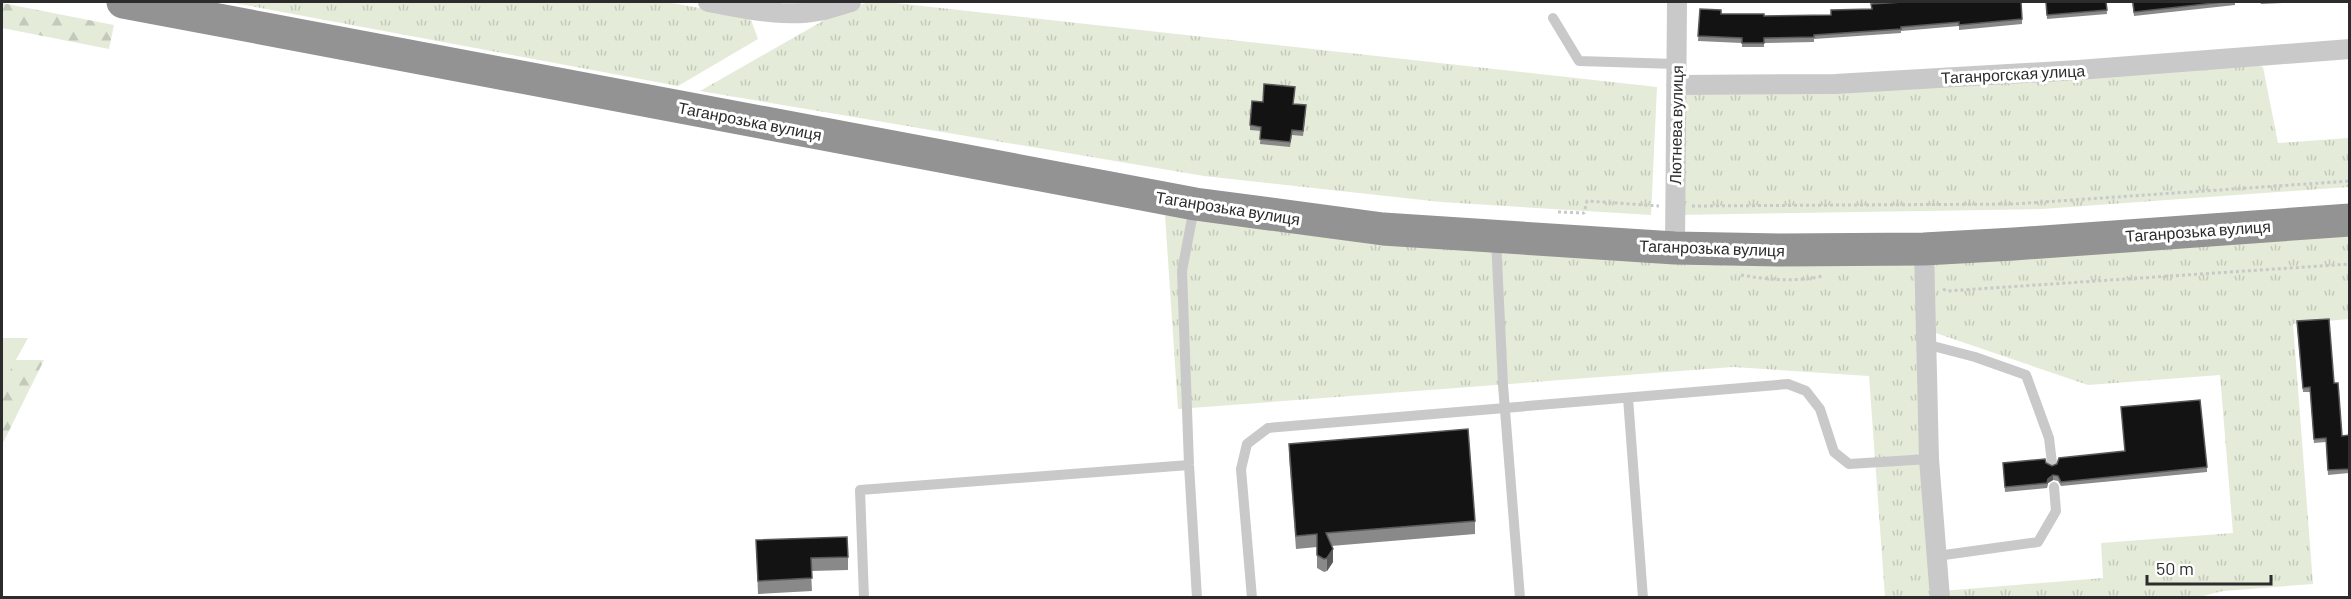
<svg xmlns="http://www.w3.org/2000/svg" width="2351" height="599" font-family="Barlow,sans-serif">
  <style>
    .grass { fill: url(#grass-tufts); fill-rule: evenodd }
    .forest { fill: url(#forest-firs) }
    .garden { fill: #e4ebd8 }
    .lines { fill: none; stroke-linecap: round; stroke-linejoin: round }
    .path { stroke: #c9c9c9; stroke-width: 3; stroke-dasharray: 3 3; stroke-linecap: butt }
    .lane { stroke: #c9c9c9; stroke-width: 10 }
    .street { stroke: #c9c9c9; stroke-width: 20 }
    .highway { stroke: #939393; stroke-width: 33 }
    .wall { fill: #898989 }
    .shaded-wall { fill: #5a5a5a }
    .building { fill: #131313; stroke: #5a5a5a; stroke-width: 1.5 }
    .labels { text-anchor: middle; stroke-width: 6; stroke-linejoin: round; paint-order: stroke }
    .street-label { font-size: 16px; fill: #2c2c2c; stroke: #fff }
  </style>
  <defs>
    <pattern id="grass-tufts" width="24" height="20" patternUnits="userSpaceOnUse" patternTransform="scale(1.5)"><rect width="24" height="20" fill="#e4ebd8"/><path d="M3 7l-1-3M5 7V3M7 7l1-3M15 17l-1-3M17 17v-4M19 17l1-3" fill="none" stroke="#c4caba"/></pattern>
    <pattern id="forest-firs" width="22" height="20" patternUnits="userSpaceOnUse" patternTransform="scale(1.5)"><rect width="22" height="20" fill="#e4ebd8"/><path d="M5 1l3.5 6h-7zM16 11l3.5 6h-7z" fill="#c4caba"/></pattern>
  </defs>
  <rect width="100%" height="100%" fill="#fff"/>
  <path class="grass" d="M229,2H666L750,17L758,39L678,86Z
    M868,2H886L1657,87L1651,215L1441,202L1204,176L700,91L828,18Z
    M2244,59L2263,67L2278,143L2349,138V187L2042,209L1675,215L1680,88Z
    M1165,215L1436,247L2349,233V319L2293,324L2313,584L2223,591L2195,598L1885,597L1869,376L1733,367L1178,409ZM1921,328L2088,385L2220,375L2233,533L2101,543L2103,578L1942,591Z"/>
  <path class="forest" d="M2,3L114,25L109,49L2,28Z
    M5,360H44L2,445V368Z"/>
  <path class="garden" d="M2,338H28L2,385Z"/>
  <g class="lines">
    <path class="path" d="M1692,206L2014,204L2350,181
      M1558,212L1584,213L1587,201L1659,206
      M1741,275C1769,280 1795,282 1823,276
      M1943,289L1947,291L2350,264"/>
    <path class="lane" d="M1553,18L1579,61L1676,64
      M1194,208L1182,271L1189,465L1197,598
      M1496,239L1503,385L1520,598
      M1925,344L1975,357L2026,375L2049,438L2052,463
      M1628,398L1643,598
      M1937,556L2038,542L2056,511L2054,487
      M864,598L860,490L1189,465
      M1252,598L1241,469L1247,444L1268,428L1788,384L1806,391L1820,409L1834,452L1849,464L1929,459"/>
    <path class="street" d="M708,2C743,8 783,18 819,11C830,9 840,5 851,2
      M1676,85L1835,84L2078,70L2350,49
      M1675,248L1677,2
      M1924,249L1929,459L1940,598"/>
    <path class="highway" d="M123,2L1195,204L1383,229L1675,248L1780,250L1924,249L2014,244L2350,220"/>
  </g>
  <path class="wall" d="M2046,2H2106L2107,14L2047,19Z
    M2132,2H2235V5L2134,16Z
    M2260,2H2301L2261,4Z
    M1700,9L1721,14L1764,16L1831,15L1872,9L2022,19V24L1959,30V26L1901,31V33L1814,39V42L1764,43V47H1742V43L1698,41Z
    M1295,92L1293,104L1306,110L1303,136L1292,135L1290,147L1260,144L1261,131L1250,130V125L1263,102Z
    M2297,326L2334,383L2342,436L2349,435V473L2328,475L2326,442L2314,443L2310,392H2303Z
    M2121,407L2207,467V472L2061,486L2058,481L2053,480L2048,483L2047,488L2005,492L2003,463L2052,466L2125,451Z
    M1289,444L1475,521V534L1331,546L1333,562L1327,571L1324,572L1317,568V547L1296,549L1289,457Z
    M756,540L848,557V570L811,571L812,591L758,594Z"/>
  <path class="shaded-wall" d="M2053,475V480L2048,483L2047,488L2048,479Z
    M1333,549V562L1327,571V558Z"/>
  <path class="building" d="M1903,2H2021L2022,19L1959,25V22L1901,27V29L1814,35V37L1764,38V43H1742V38L1698,36L1700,9L1721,10V14H1764V16L1831,15V10L1872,9L1871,4Z
    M2046,2H2106L2107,10L2047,15Z
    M2133,2H2223L2134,12Z
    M1264,84L1295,87L1293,104L1306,105L1303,131L1292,130L1290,142L1260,139L1261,127L1250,125L1252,101L1263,102Z
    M2329,319L2334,383H2338L2342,436L2349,435V469L2328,470L2326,438L2314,439L2310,387L2303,388L2297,321Z
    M2200,400L2207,467L2061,482L2058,476L2053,475L2048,479L2047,483L2005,487L2003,463L2045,459L2046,463L2052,466L2057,464L2059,458L2125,451L2121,407Z
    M1468,429L1475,521L1326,533L1333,549L1327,558L1324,559L1317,555V534L1296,536L1289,444Z
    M847,537L848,557L811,558L812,578L758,581L756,540Z"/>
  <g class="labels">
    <g class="street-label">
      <text transform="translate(2013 74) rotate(-3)" y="6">Таганрогская улица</text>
      <text transform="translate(750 121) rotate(11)" y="6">Таганрозька вулиця</text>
      <text transform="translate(1676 125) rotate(-89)" y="6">Лютнева вулиця</text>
      <text transform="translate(1228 208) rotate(9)" y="6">Таганрозька вулиця</text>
      <text transform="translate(2198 231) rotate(-4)" y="6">Таганрозька вулиця</text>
      <text transform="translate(1712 248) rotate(2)" y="6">Таганрозька вулиця</text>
    </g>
  </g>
  <rect width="2351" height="599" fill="none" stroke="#2c2c2c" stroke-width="6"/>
  <path d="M2147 575v9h124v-9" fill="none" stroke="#2c2c2c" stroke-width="3"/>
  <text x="2156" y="575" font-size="18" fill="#2c2c2c" stroke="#ffffff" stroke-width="4.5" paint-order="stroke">50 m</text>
</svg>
